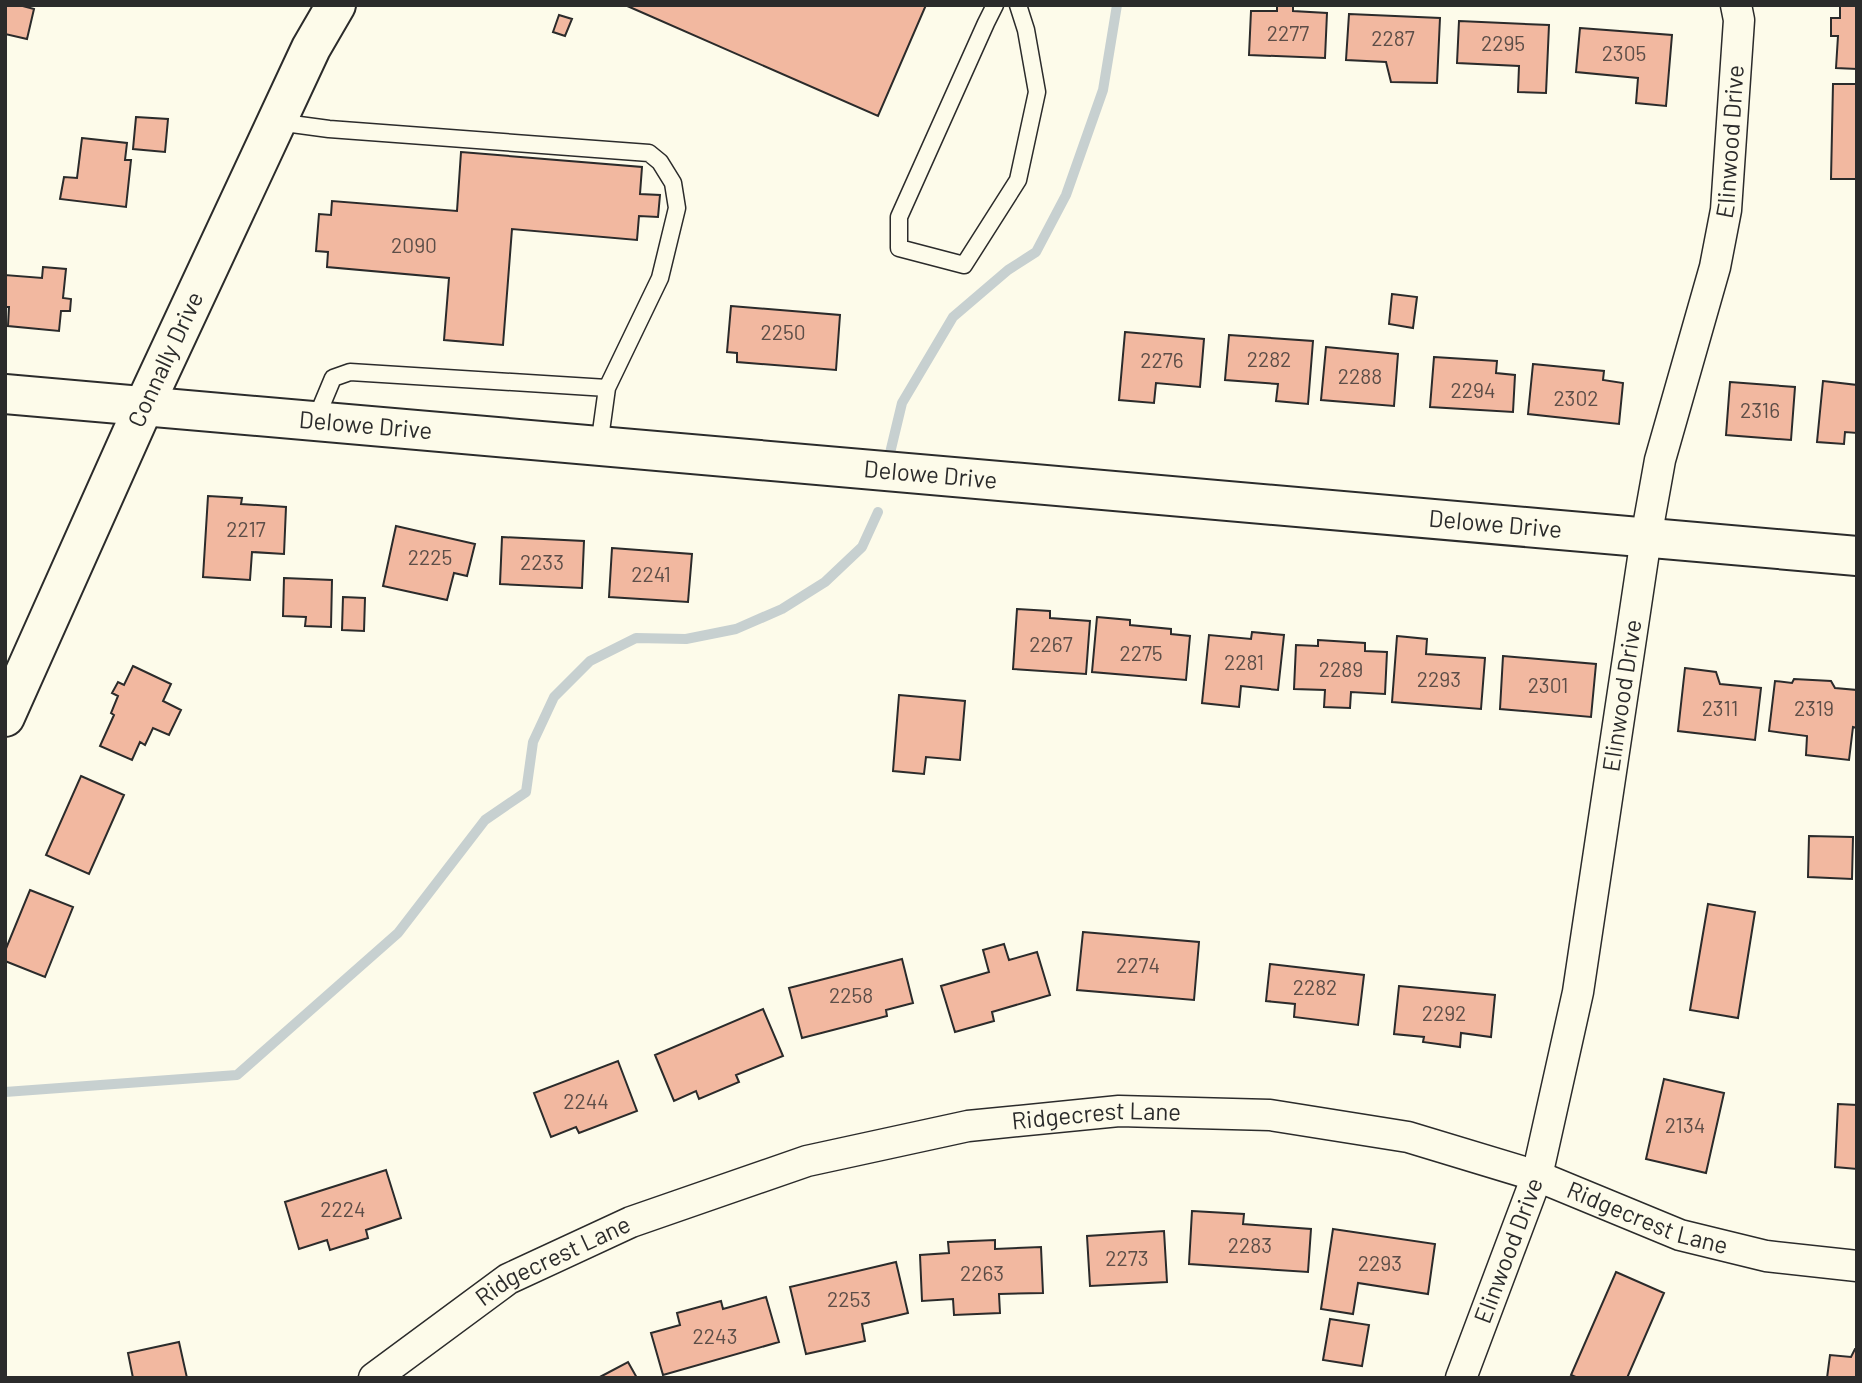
<svg xmlns="http://www.w3.org/2000/svg" width="1862" height="1383" font-family="Barlow,sans-serif">
  <style>
    .lines { fill: none; stroke-linecap: round; stroke-linejoin: round }
    .stream { stroke: #c7d0d0; stroke-width: 10 }
    .building { fill: #f2b8a0; stroke: #2b2b2b; stroke-width: 2 }
    .service-casing { stroke: #2b2b2b; stroke-width: 19 }
    .minor-casing { stroke: #2b2b2b; stroke-width: 33 }
    .tertiary-casing { stroke: #2b2b2b; stroke-width: 42 }
    .service { stroke: #fdfbea; stroke-width: 16 }
    .minor { stroke: #fdfbea; stroke-width: 30 }
    .tertiary { stroke: #fdfbea; stroke-width: 38 }
    .labels { text-anchor: middle; stroke-width: 5; stroke-linejoin: round; paint-order: stroke }
    .number-label { font-size: 21px; fill: #5d4e48 }
    .street-label { font-size: 24px; fill: #2b2b2b; stroke: #fdfbea }
  </style>
  <rect width="100%" height="100%" fill="#fdfbea"/>
  <g class="lines">
    <path class="stream" d="M890,453L902,403L953,317L1008,270L1036,252L1066,195L1103,90L1117,5
      M5,1092L237,1075L398,933L485,820L526,792L533,742L554,697L590,661L636,638L686,639L736,629L782,609L825,582L862,547L878,512"/>
  </g>
  <path class="building" d="M5,5H19L34,9L27,39L5,34Z
    M625,5H926L878,116Z
    M1277,5L1293,6V11L1327,13L1325,58L1249,55L1251,11H1277Z
    M1840,5H1857V69L1836,68L1838,36H1831V18H1840Z
    M1349,14L1440,18L1437,83L1391,82L1386,62L1346,60Z
    M559,15L572,19L565,36L553,32Z
    M1459,21L1549,25L1546,93L1518,92L1519,66L1457,63Z
    M1580,28L1672,35L1666,106L1636,103L1638,78L1576,72Z
    M1833,84H1857V179H1831Z
    M136,117L168,119L165,152L133,149Z
    M82,138L127,143L125,160H131L126,207L60,199L64,177L77,178Z
    M461,152L642,167L640,194L660,195L658,217L639,216L637,240L512,229L503,345L444,340L449,278L327,267L328,252L316,251L319,214L331,215L332,201L457,211Z
    M43,267L66,269L63,298L71,299L70,311H61L59,331L8,326L9,307H5V275L42,278Z
    M1392,294L1417,297L1413,328L1389,324Z
    M731,306L840,315L836,370L737,362V353L727,352Z
    M1125,332L1204,339L1200,387L1156,383L1154,403L1119,400Z
    M1229,335L1313,341L1308,404L1276,401L1278,384L1225,380Z
    M1326,347L1398,354L1394,406L1321,400Z
    M1434,357L1497,361L1496,373L1515,375L1513,412L1430,407Z
    M1533,364L1604,371L1603,380L1623,383L1619,424L1528,414Z
    M1823,381L1857,385V433L1845,432L1844,444L1817,442Z
    M1730,382L1795,387L1791,440L1726,435Z
    M208,496L242,498L241,504L286,507L284,554L252,552L250,580L203,577Z
    M396,526L475,544L467,576L454,573L447,600L383,586Z
    M502,537L584,541L582,588L500,584Z
    M612,548L692,554L688,602L609,597Z
    M284,578L332,580L331,627L305,626L306,617L283,616Z
    M343,597L365,598L364,631L342,630Z
    M1017,609L1050,611V618L1090,621L1086,674L1013,669Z
    M1097,617L1130,620V625L1171,629V634L1190,636L1186,680L1092,672Z
    M1252,632L1284,635L1278,690L1241,686L1239,707L1202,703L1209,635L1251,639Z
    M1397,636L1427,639L1426,654L1485,658L1481,709L1392,702Z
    M1318,640L1365,643V651L1387,652L1385,694L1351,692L1350,708L1324,707L1325,690L1294,689L1296,645L1318,646Z
    M1503,656L1596,664L1591,717L1500,709Z
    M133,666L171,684L163,701L181,710L169,735L153,728L145,745L140,742L132,760L100,746L114,715L111,713L118,696L112,693L118,682L124,685Z
    M1685,668L1716,672L1720,684L1761,688L1755,740L1678,731Z
    M1794,679L1831,681L1835,688L1857,690V728L1853,727L1849,760L1806,755L1807,736L1769,731L1775,681L1792,683Z
    M899,695L965,701L960,760L926,757L924,774L893,771Z
    M81,776L124,795L89,874L46,855Z
    M1809,836L1853,837L1852,879L1808,877Z
    M30,890L73,907L45,977L5,961V951Z
    M1708,904L1755,912L1738,1018L1690,1010Z
    M1083,932L1199,942L1194,1000L1077,990Z
    M1004,944L1009,960L1037,952L1050,995L992,1012L994,1021L955,1032L941,986L989,972L983,950Z
    M902,959L913,1003L886,1010L887,1016L802,1038L789,988Z
    M1270,964L1364,975L1358,1025L1294,1017L1295,1004L1266,1001Z
    M1399,986L1495,995L1491,1037L1461,1033L1460,1047L1423,1042L1424,1037L1394,1034Z
    M763,1009L783,1056L736,1075L739,1082L699,1099L696,1091L674,1101L655,1055Z
    M618,1061L637,1111L579,1133L576,1127L551,1137L534,1093Z
    M1664,1079L1724,1093L1706,1173L1646,1159Z
    M1838,1104L1857,1105V1169L1835,1167Z
    M386,1170L401,1218L366,1230L368,1238L330,1250L327,1240L299,1249L285,1202Z
    M1192,1211L1244,1214L1243,1224L1311,1229L1308,1272L1189,1264Z
    M1333,1229L1435,1244L1428,1294L1358,1283L1353,1314L1321,1309Z
    M1164,1231L1167,1282L1090,1286L1087,1236Z
    M995,1240V1249L1041,1247L1043,1293L999,1294L1000,1313L954,1315L953,1299L922,1301L920,1255L949,1253L948,1242Z
    M896,1262L908,1313L862,1324L865,1341L806,1354L790,1287Z
    M1616,1272L1664,1293L1627,1378H1578L1571,1375Z
    M766,1297L779,1342L663,1375L651,1333L680,1325L677,1313L721,1301L723,1309Z
    M1330,1319L1369,1325L1362,1366L1323,1360Z
    M179,1342L187,1378H133L128,1353Z
    M1855,1349H1857V1378H1827L1830,1355L1851,1357Z
    M628,1362L637,1378H598Z"/>
  <g class="lines">
    <g class="service-casing">
      <path id="service" d="M995,5L986,23L899,217V248L964,265L1018,180L1037,92L1026,30L1018,5
        M277,122L329,129L649,153L660,162L673,183L677,208L660,278L607,388L599,446
        M315,421L333,378L350,372L607,388"/>
    </g>
    <g class="minor-casing">
      <g id="minor">
        <path id="s1" d="M374,1378L508,1279L631,1222L807,1161L968,1126L1119,1111L1270,1115L1408,1137L1537,1176L1680,1235L1766,1256L1857,1266"/>
        <path id="s2" d="M1461,1378L1537,1176L1578,992L1646,538L1660,460L1715,267L1726,210L1739,20L1736,5"/>
      </g>
    </g>
    <g class="tertiary-casing">
      <g id="tertiary">
        <path id="s3" d="M5,394L1857,556"/>
        <path id="s4" d="M5,717L144,406L311,48L336,5"/>
      </g>
    </g>
    <use href="#service" class="service"/>
    <use href="#minor" class="minor"/>
    <use href="#tertiary" class="tertiary"/>
  </g>
  <g class="labels">
    <g class="number-label">
      <text x="1288" y="41">2277</text>
      <text x="1393" y="46">2287</text>
      <text x="1503" y="51">2295</text>
      <text x="1624" y="61">2305</text>
      <text x="414" y="253">2090</text>
      <text x="783" y="340">2250</text>
      <text x="1269" y="367">2282</text>
      <text x="1162" y="368">2276</text>
      <text x="1360" y="384">2288</text>
      <text x="1473" y="398">2294</text>
      <text x="1576" y="406">2302</text>
      <text x="1760" y="418">2316</text>
      <text x="246" y="537">2217</text>
      <text x="430" y="565">2225</text>
      <text x="542" y="570">2233</text>
      <text x="651" y="582">2241</text>
      <text x="1051" y="652">2267</text>
      <text x="1141" y="661">2275</text>
      <text x="1244" y="670">2281</text>
      <text x="1341" y="677">2289</text>
      <text x="1439" y="687">2293</text>
      <text x="1548" y="693">2301</text>
      <text x="1720" y="716">2311</text>
      <text x="1814" y="716">2319</text>
      <text x="1138" y="973">2274</text>
      <text x="1315" y="995">2282</text>
      <text x="851" y="1003">2258</text>
      <text x="1444" y="1021">2292</text>
      <text x="586" y="1109">2244</text>
      <text x="1685" y="1133">2134</text>
      <text x="343" y="1217">2224</text>
      <text x="1250" y="1253">2283</text>
      <text x="1127" y="1266">2273</text>
      <text x="1380" y="1271">2293</text>
      <text x="982" y="1281">2263</text>
      <text x="849" y="1307">2253</text>
      <text x="715" y="1344">2243</text>
    </g>
    <g class="street-label">
      <text dy="8" stroke="none"><textPath href="#s2" startOffset="1270">Elinwood Drive</textPath></text>
      <text dy="8" stroke="none"><textPath href="#s4" startOffset="392">Connally Drive</textPath></text>
      <text dy="8" stroke="none"><textPath href="#s3" startOffset="362">Delowe Drive</textPath></text>
      <text dy="8" stroke="none"><textPath href="#s3" startOffset="929">Delowe Drive</textPath></text>
      <text dy="8" stroke="none"><textPath href="#s3" startOffset="1496">Delowe Drive</textPath></text>
      <text dy="8" stroke="none"><textPath href="#s2" startOffset="704">Elinwood Drive</textPath></text>
      <text dy="8" stroke="none"><textPath href="#s1" startOffset="782">Ridgecrest Lane</textPath></text>
      <text dy="8" stroke="none"><textPath href="#s1" startOffset="1349">Ridgecrest Lane</textPath></text>
      <text dy="8" stroke="none"><textPath href="#s2" startOffset="136">Elinwood Drive</textPath></text>
      <text dy="8" stroke="none"><textPath href="#s1" startOffset="215">Ridgecrest Lane</textPath></text>
    </g>
  </g>
  <rect width="1862" height="1383" fill="none" stroke="#2b2b2b" stroke-width="14"/>
</svg>
